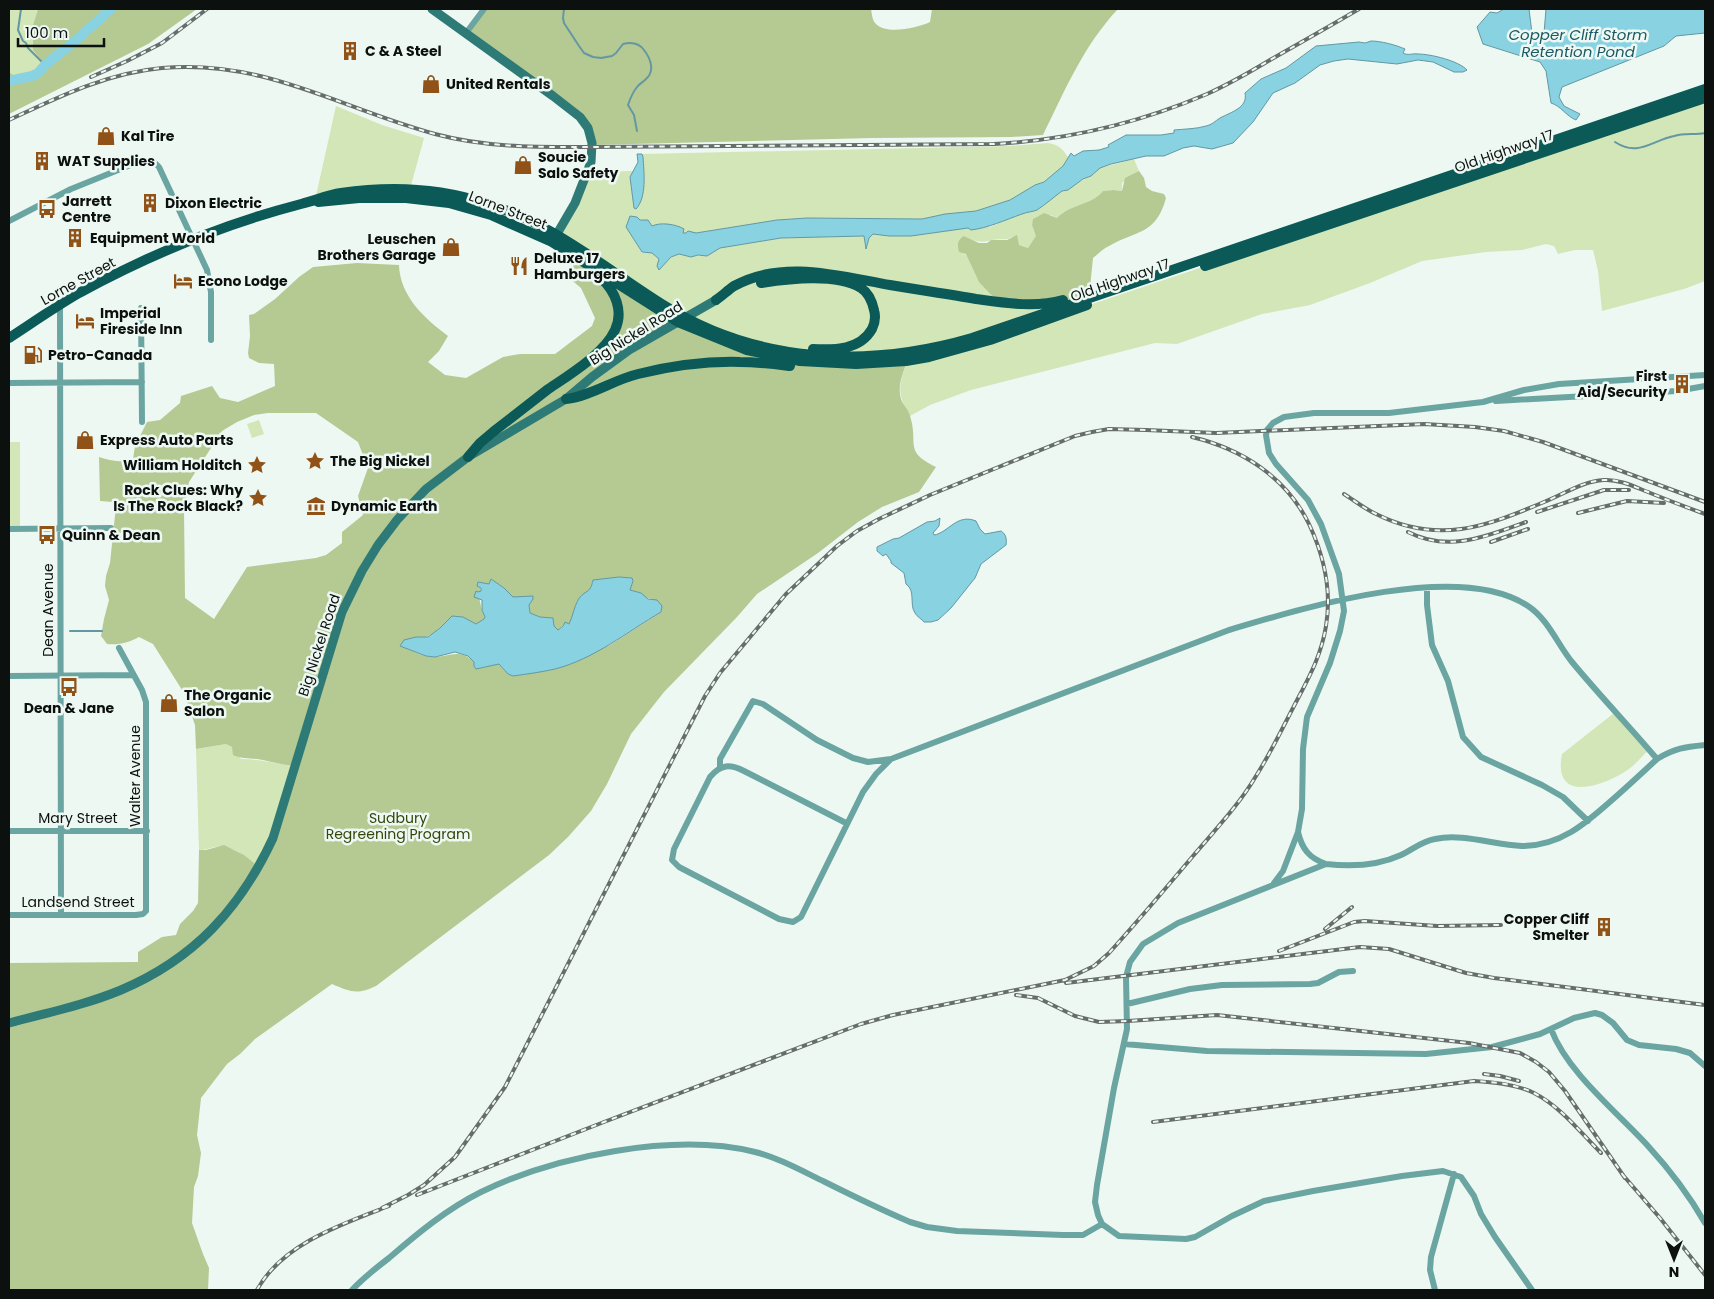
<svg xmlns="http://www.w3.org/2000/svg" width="1714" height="1299" font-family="Poppins,sans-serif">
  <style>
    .green { fill: #d3e6b7 }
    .forest { fill: #b5c993; fill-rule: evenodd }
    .water { fill: #88d2e2; stroke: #6398a2 }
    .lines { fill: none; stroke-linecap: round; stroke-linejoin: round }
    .stream { stroke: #6398a2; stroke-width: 2 }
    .river { stroke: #88d2e2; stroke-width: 10 }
    .street { stroke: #6aa5a1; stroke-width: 6 }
    .secondary { stroke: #2e7a77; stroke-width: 9 }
    .primary { stroke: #0b5a57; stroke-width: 10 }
    .rail-casing { stroke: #666d6a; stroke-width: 4 }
    .rail { stroke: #edf8f3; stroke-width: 2; stroke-dasharray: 5.5; stroke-linecap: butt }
    .labels { text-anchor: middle; stroke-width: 5; stroke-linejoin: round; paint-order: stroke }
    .poi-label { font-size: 14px; font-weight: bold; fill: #0c100e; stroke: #edf8f3; text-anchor: start }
    .street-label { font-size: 14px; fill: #0c100e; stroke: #edf8f3 }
    .park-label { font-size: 14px; fill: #344609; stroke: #edf8f3 }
    .water-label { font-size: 15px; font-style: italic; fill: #1a5863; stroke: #edf8f3 }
  </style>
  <rect width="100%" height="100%" fill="#edf8f3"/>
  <path class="green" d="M9,9H38L33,25L45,65C37,75 31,77 20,80L9,72Z
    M1705,98V281L1684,289L1602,311L1598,271L1593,250H1575L1558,254L1554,246L1546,244L1522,250L1486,252L1422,261L1370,283L1310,305L1262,314L1177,344L1155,343L971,390L930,405L910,416C896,392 899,387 907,361L1030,325Z
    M336,106L382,125L424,138L410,189L315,200Z
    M1048,143C1059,145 1062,148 1068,157L1063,166L1044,182L1035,185L1010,200L976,211L945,214L922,219L807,218L777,220L696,233H683L677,225H663L652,226L645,220L637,219L626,227L642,253H652L659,259L657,266C666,264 670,256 679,254L691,256H707L720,248L781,238L864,236L866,248L869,238L873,234L889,236H911L956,228L990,227L1023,213L1034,211L1062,191L1091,176L1100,168L1134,159L1139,171L1122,183V191L1113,190L1103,191C1092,205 1070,204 1057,218L1051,215L1038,216L1034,219L1032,225L1037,236L1028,248L1019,245L1012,237C1005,241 999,238 992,240C980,243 976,242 964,236L962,253C970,255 971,264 974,271L1067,299H1084L972,337L902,353L771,348L695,321L557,234L586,172L635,171L630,177L634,208L641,199L643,185L642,154L1009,146Z
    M259,420L264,434L252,438L247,424Z
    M9,442H20V529H9Z
    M1614,713L1649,750C1642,756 1636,764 1629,769C1605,786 1552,805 1562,754Z
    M226,744L232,747L241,759C260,759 277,764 295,766L259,867C245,856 233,845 215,847C209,848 205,850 199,850L196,749Z"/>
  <path class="forest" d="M38,9H197L148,44L9,114V72L20,80L38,74L45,65L33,50V25Z
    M484,9H871C872,14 872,20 876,24C887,35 917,28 930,22L932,9H1118C1084,45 1065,90 1043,135L1012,137L872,138L592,145L584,122L465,33Z
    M1139,171L1144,178L1146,187L1152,191L1164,194L1166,198C1156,235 1137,230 1109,246C1103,249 1098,254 1093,258L1089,297L1084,299L998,302L979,282L966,254L959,252C957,245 957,240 964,236L979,243H987L991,240H1007L1017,235L1019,245L1028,248L1036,236L1032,225L1033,219L1044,213L1057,218C1070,204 1092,205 1103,191L1113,190L1122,191L1125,178Z
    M576,259L747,350L907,361C903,374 897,386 901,399C903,405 909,410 910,416C919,444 903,451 936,467L919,492L882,507L858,522L818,553L757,594L737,617L664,692L631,734L607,784L591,811L568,837L549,855L376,986C357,995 351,992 332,984L255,1039L240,1054L227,1064L201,1098L197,1135L201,1153L198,1176L194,1187L192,1223L203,1254L209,1268L208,1290H9V963L138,962V952L162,937L176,935L180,924L193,911L198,903L199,850H206L224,845L244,855L258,866L295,766C282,765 270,761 257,759C248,758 242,759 233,755L232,747L226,744L196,749L195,725L184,693L153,644L139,637C128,643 119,645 107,644L101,636L104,619L109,600L105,586L106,576L110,563L116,506L113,502L100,501L99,457C112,461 120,463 133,459L135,446L147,422L160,420L180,403L181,396L212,386L220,398L238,402L275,386L274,364L259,363L249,358L248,353L250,336L249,315L254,314L275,299L299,277L313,267L357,263L399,265C400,296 424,318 448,336L439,351L428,362L445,375L466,378L503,357L520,354H555L592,326L595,318L581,288L568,277ZM268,413H316L358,442L368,468L358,496L363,515L342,532V543L326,555L316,558L247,567L214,619L185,598L184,509L189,482L222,431L237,422L254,415ZM619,577L632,578L633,581L630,590L641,593L644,597L652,599L662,608L661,612L610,645L555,669L513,676L508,674L499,664H493L483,668H478L474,666V662C458,645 444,661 426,656C417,654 409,648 400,646C410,633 419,641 430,635C439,630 445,622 452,616L463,617L476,624L484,619L485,617C481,611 480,599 478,593L481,591L478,582L489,584L491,579L504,588L513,597L531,601L529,605L530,613L540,617L553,618L554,626L558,630L564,624H569L574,614L577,601L591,589L593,580Z"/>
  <path class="water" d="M1504,9H1529L1532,33L1540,37L1544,33L1546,9H1705V33L1676,36L1664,46L1562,87L1559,97L1564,106L1580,114L1576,120C1566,116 1561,106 1551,103L1546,71L1540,62L1483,44L1477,27L1490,12L1497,13Z
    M1371,41C1381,41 1396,45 1405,49L1403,53C1408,56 1413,53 1418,54C1431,54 1459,61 1467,70L1463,72H1454L1433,62L1418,60L1397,64L1348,59L1334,61L1320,65L1295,83L1273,93L1253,122L1233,143L1212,149L1194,146L1183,148L1164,156H1146L1111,164L1100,168L1091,176L1083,179L1068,190L1062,191C1054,197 1046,204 1037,210C1032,212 1027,212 1022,214C1005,220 988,228 971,230L968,228L911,236H889L873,234L869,238L866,249L864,236L781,238L720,248L707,256L698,255L691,257L679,254L671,257L659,270L657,266L659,259L652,253L642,252L626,227L630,216L637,217L640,220H648L652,226C660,222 676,224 684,229L683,233H686L688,231L696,233L777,220L807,218L922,219L945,214L976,211L1010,200L1035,185L1044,182L1063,166L1071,153L1074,156L1083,151L1099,150L1109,147L1108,145L1126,135H1161L1174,133V130C1184,129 1196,129 1206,126C1212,125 1215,121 1220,118C1231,112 1248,108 1245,93L1261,79L1286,68L1316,46L1359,42L1365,43Z
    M637,154H642L643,157C644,173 647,197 636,209L634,208L630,177L638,162Z
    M940,518L939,526L933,533L934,535C948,533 957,513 976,521L980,529L985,534L1001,531C1006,534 1007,539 1006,545L981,564L975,578L951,608L938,620L931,622H924C922,619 917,617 915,613C909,604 916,591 906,584L904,573L891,563V561L886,554L883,556L877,551V547L893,539L899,538L927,522L935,521Z
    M619,577L632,578L633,581L630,590L641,593L648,599L657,600L662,606L661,612C627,632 594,659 555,669C542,672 527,674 513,676L508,674L499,664L476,669L474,666V662L468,656L455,652L435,657L426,656L400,646L404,640L416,637H428L440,628L452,616L463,617L476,624L484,619L485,617L482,610V600L474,597L476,591L478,592L481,591V588L477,586L478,582L489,584L491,579L504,588L513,597L533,596V599L529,605L530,613L540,617L553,618L554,626L558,630L563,626L565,622L569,624C573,616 574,607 578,600C585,589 590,595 593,580Z"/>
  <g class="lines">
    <path class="stream" d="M21,9L18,30L23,41L26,43L28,48L45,65
      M564,9L563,18L564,23L579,46L584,53L593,57L601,58L612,56L616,53L623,44C631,42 639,43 644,50C651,59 655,71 646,79C643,82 639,84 637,87C633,92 630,99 628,105L634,115L637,131
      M1615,142C1638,157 1651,141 1674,136C1684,133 1695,135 1705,133
      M70,631H102"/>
    <path class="river" d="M9,81L32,76L38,73L45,65L75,41L111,9"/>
    <path class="street" d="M466,33L484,9
      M9,221L71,189L143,160H152L159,167L207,270L211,292V340
      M60,304L61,915
      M141,308L142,422
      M9,383L142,382
      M1496,401L1677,391L1705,386
      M9,529L111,528
      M1427,588V605L1432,645L1448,681L1463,737L1481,757L1542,785L1563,797L1588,821
      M9,676L133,675
      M720,768V759L753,701L763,704L817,740L853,758L868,762L891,759
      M846,823L744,771C730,764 721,764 710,777L674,849L672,860L679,867L779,919L793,922L801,917L804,911L863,792L876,774L891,759L1229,630C1303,608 1459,560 1528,606C1548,619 1558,645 1572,662C1600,696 1630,727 1657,759
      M9,831H147
      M1298,832C1302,849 1309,858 1326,864
      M1274,883L1283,871L1298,832L1302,809L1303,749L1307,717L1330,663L1340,631L1344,611L1339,574L1321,524L1308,500L1276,464L1269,453L1266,435L1267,430L1273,423L1284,417L1314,413H1389L1483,402L1524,390L1559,384L1705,375
      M9,915H136L143,914L146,911V702L142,690L119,648
      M1127,1004L1190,989L1222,985L1310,984L1318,983L1339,972L1353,971
      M1551,1029C1567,1072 1617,1112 1648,1146C1670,1170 1689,1195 1705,1223
      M1124,1044L1207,1051L1426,1054L1492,1047L1540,1034L1574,1018L1595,1013L1602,1015L1613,1023L1627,1040L1639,1045L1676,1049L1690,1053L1705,1066
      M352,1290C363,1278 376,1268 389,1258C418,1233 447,1209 481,1192C555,1156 674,1132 755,1152C779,1158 802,1171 825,1182C853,1196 882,1210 910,1222L927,1227L957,1231L1063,1235H1083L1102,1224
      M1435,1290L1430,1270L1431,1257L1454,1174
      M1532,1290L1495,1237L1481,1214L1474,1196L1461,1177L1443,1171L1402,1176L1313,1191L1264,1201L1232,1216L1195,1237L1186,1239L1119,1236L1102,1224L1098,1215L1095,1202L1097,1185L1114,1088L1127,1029L1126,977L1130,962L1143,944L1178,923L1326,864C1352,867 1377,866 1401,855C1412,850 1422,841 1435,839C1463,833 1494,845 1522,846C1560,846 1585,824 1612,800C1627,787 1642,773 1657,759C1675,748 1685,747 1705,745"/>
    <path class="secondary" d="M432,9L553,96L580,117L588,128L592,143L591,162L575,203L554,239
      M9,1023C46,1013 85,1005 121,990C194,959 240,909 273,838L342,612L362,571L378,545L397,520L426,489L468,457L566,399L592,377L629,350L716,300"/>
    <path class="primary" d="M318,202L359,198H406L449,203L491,215L552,242L678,322L747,350L800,361L856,364L906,361L929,357L990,340L1087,305
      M1205,266L1705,98
      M761,283C789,279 836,273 861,288C869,293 872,301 874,310C876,317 875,323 872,329C860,350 835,350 813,349
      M716,300C722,296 728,290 734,286C783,259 839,276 890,285C919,290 948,294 976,299C1005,303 1035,308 1063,300
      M9,338C32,323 55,307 79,293C149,255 224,224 301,204C314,201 327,195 341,193C388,186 439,188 485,203C553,223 607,270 665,306C758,364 869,368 972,338L1705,89
      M566,399C591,396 613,380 638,374C671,366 706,361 740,362C757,362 773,364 790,366
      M468,457L480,443L493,432C511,418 529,404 547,390C569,375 604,354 615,330C624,311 615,291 601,278"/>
    <g class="rail-casing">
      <path id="rail" d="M91,77L127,61L162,43L207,9
        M9,120C58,97 107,73 162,68C265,59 339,108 435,134C487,148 539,147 592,147L994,144C1068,140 1139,123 1207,94C1229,84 1250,72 1270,60C1300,43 1330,26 1359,9
        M1344,494C1355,501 1365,509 1376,514C1438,545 1485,527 1544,502C1564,494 1583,481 1604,480C1619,479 1635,487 1648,492C1667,500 1686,507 1705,514
        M1537,512L1604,490H1629
        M1578,513L1627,501L1664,503
        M1408,532C1449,553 1487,536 1526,522
        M1491,542L1528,529
        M1325,929L1352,907
        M1279,951L1354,922L1365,921L1437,926L1501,925
        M1066,983L1360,947L1389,949L1466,973L1494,978L1705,1005
        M1016,995L1038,998L1075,1016L1099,1022L1128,1021L1217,1015L1469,1043L1520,1053L1536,1062L1549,1072L1565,1091L1625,1178
        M1484,1074L1500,1076L1519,1081
        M1153,1122L1474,1081C1494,1082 1516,1084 1534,1093C1561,1107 1580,1132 1601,1153
        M1622,1174L1660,1218L1705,1275
        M417,1195L604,1122L861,1024L893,1015L1065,980L1094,966L1109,953C1138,921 1166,888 1193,856C1215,830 1239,805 1256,776C1270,754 1282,729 1294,706C1308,679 1321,657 1326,626C1332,590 1324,556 1309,524C1286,477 1242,449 1192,437
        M382,1208L408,1195L424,1185L455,1157L505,1087L705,696L720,673L786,594L837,546L857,531L879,519L930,495L1075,436L1092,432L1109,429L1146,430L1216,433L1424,424L1475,427L1504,431L1543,442L1705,502
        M257,1290C282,1244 342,1224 389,1206"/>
    </g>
    <use href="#rail" class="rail"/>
  </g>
  <defs>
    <g id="building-bare" transform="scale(1.5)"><path d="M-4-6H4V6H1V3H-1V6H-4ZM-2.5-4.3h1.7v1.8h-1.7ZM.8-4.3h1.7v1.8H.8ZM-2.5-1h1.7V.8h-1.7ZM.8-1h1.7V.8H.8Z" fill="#905216" stroke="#edf8f3" stroke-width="2.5" paint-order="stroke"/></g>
    <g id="shop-bare" transform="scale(1.5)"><path d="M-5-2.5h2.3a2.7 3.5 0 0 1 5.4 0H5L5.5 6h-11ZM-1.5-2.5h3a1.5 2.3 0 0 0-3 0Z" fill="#905216" stroke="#edf8f3" stroke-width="2.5" paint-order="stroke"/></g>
    <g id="bus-bare" transform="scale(1.5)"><path d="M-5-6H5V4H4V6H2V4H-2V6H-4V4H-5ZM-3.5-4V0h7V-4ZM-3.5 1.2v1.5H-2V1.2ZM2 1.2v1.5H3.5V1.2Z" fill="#905216" stroke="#edf8f3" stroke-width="2.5" paint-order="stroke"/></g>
    <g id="restaurant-bare" transform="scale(1.5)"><path d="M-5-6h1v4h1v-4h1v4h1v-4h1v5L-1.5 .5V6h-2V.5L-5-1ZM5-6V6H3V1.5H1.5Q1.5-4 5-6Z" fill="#905216" stroke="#edf8f3" stroke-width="2.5" paint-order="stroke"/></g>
    <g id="hotel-bare" transform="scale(1.5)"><path d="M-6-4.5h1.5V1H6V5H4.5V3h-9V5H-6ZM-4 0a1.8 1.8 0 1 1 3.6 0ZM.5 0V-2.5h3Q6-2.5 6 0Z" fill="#905216" stroke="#edf8f3" stroke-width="2.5" paint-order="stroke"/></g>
    <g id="fuel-bare" transform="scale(1.5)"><path d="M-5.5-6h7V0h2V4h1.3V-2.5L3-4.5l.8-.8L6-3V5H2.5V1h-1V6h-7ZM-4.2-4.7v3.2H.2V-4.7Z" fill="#905216" stroke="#edf8f3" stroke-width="2.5" paint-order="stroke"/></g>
    <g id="sight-bare" transform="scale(1.5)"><path d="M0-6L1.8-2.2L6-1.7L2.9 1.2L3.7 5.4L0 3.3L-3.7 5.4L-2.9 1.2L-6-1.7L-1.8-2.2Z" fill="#905216" stroke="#edf8f3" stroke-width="2.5" paint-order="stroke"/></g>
    <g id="museum-bare" transform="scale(1.5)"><path d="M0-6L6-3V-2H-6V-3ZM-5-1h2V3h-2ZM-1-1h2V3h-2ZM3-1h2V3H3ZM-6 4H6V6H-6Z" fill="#905216" stroke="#edf8f3" stroke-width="2.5" paint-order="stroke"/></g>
  </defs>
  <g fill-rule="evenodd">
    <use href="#building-bare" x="350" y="51"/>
    <use href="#shop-bare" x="431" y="84"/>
    <use href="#shop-bare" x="106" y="136"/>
    <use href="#building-bare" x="42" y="161"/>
    <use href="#shop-bare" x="523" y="165"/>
    <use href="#building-bare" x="150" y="203"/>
    <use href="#bus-bare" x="47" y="209"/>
    <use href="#building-bare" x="75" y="238"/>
    <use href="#shop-bare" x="451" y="247"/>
    <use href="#restaurant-bare" x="519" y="266"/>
    <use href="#hotel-bare" x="183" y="281"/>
    <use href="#hotel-bare" x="85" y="321"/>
    <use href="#fuel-bare" x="33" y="355"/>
    <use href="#building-bare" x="1682" y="384"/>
    <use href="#shop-bare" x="85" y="440"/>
    <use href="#sight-bare" x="315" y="461"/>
    <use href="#sight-bare" x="257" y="465"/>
    <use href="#sight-bare" x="258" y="498"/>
    <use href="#museum-bare" x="316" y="506"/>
    <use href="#bus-bare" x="47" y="535"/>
    <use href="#bus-bare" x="69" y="687"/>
    <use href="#shop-bare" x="169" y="703"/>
    <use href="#building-bare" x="1604" y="927"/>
  </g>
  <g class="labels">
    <g class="poi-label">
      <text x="365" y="56">C &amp; A Steel</text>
      <text x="446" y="89">United Rentals</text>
      <text x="121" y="141">Kal Tire</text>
      <text x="538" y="162">Soucie<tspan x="538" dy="16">Salo Safety</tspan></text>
      <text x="57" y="166">WAT Supplies</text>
      <text x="62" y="206">Jarrett<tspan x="62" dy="16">Centre</tspan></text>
      <text x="165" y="208">Dixon Electric</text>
      <text x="90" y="243">Equipment World</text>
      <text x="436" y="244" text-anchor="end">Leuschen<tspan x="436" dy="16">Brothers Garage</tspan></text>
      <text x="534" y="263">Deluxe 17<tspan x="534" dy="16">Hamburgers</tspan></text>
      <text x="198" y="286">Econo Lodge</text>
      <text x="100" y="318">Imperial<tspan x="100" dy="16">Fireside Inn</tspan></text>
      <text x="48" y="360">Petro-Canada</text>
      <text x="1667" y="381" text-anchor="end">First<tspan x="1667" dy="16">Aid/Security</tspan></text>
      <text x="100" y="445">Express Auto Parts</text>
      <text x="330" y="466">The Big Nickel</text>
      <text x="242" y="470" text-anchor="end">William Holditch</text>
      <text x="243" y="495" text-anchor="end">Rock Clues: Why<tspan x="243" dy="16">Is The Rock Black?</tspan></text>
      <text x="331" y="511">Dynamic Earth</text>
      <text x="62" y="540">Quinn &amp; Dean</text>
      <text x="184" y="700">The Organic<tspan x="184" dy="16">Salon</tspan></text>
      <text x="69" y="713" text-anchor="middle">Dean &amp; Jane</text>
      <text x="1589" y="924" text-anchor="end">Copper Cliff<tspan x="1589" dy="16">Smelter</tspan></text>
    </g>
    <g class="street-label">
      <text transform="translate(1504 151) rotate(-19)" y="5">Old Highway 17</text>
      <text transform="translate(508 210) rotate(21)" y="5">Lorne Street</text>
      <text transform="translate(1120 280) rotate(-19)" y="5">Old Highway 17</text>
      <text transform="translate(78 281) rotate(-29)" y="5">Lorne Street</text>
      <text transform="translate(636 333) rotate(-32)" y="5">Big Nickel Road</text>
      <text transform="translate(48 610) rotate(-90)" y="5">Dean Avenue</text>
      <text transform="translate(319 645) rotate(-72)" y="5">Big Nickel Road</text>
      <text transform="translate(135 776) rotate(-90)" y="5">Walter Avenue</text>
      <text x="78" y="823">Mary Street</text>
      <text x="78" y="907">Landsend Street</text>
    </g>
    <g class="park-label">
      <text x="398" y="823">Sudbury<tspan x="398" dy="16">Regreening Program</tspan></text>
    </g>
    <g class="water-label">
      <text x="1578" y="40">Copper Cliff Storm<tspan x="1578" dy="17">Retention Pond</tspan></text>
    </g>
  </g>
  <rect width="1714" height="1299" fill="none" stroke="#0c100e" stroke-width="20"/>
  <g transform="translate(1674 1259) rotate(180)" stroke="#edf8f3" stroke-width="4" paint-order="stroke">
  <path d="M0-4L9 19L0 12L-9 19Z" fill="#0c100e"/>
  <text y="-8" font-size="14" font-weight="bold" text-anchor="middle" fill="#0c100e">N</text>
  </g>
  <path d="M18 38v8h86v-8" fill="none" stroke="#0c100e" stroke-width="2.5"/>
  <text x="25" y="38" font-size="15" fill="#0c100e" stroke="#edf8f3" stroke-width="4" paint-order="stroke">100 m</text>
</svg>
